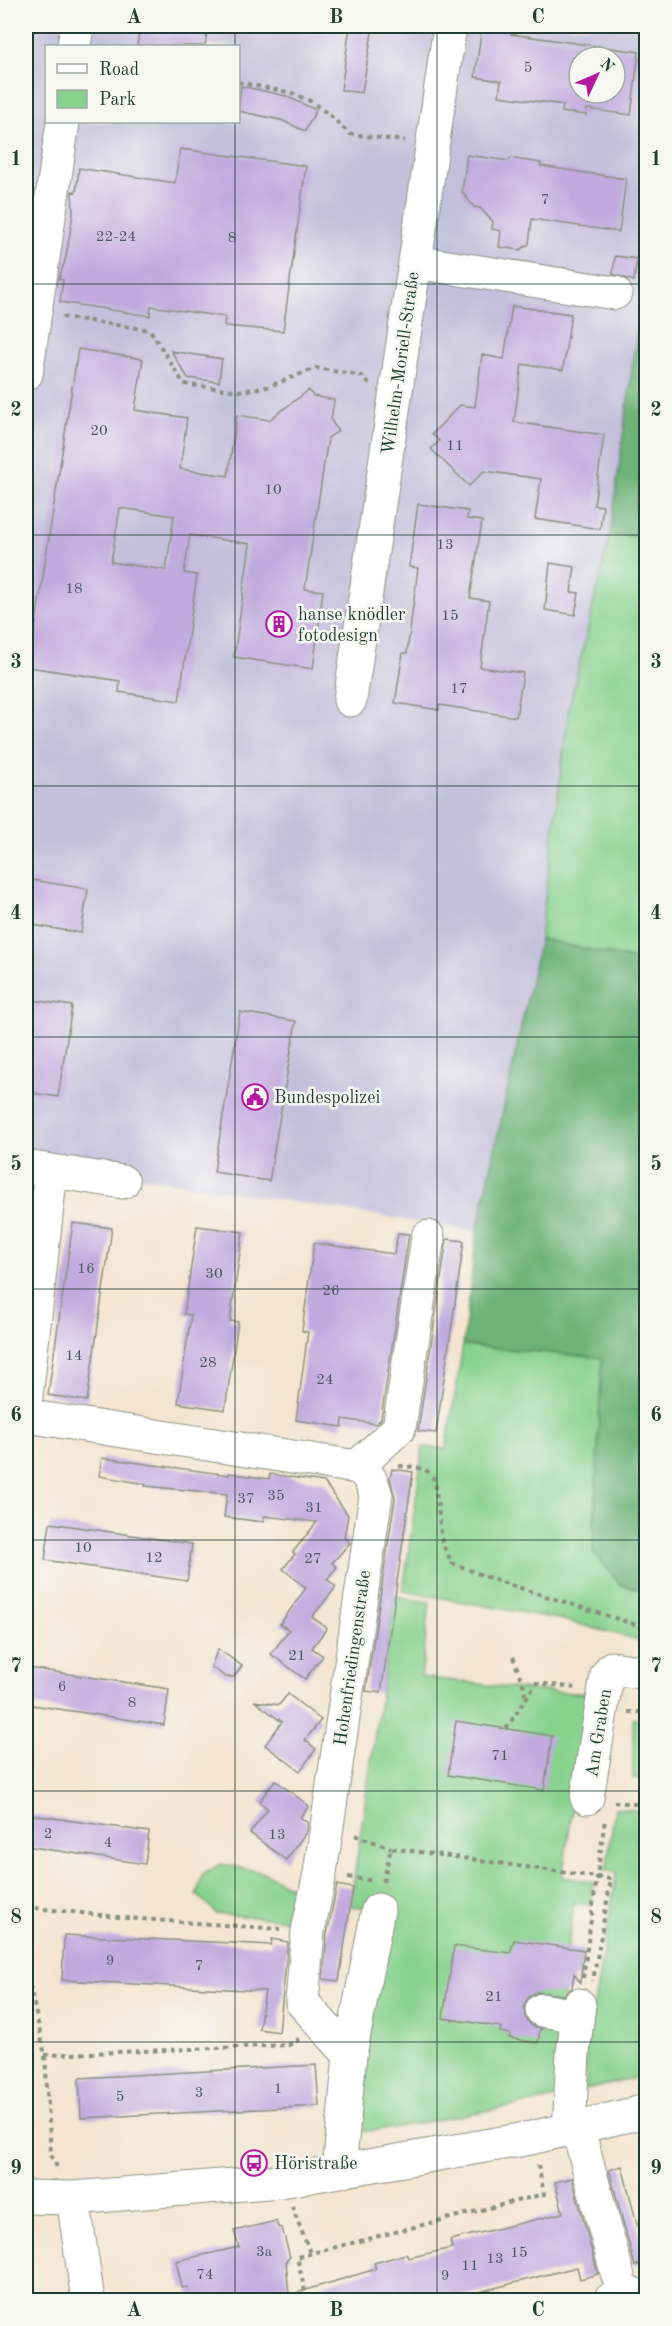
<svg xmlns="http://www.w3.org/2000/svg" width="672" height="2326" font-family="'Old Standard TT',serif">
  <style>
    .industrial { fill: #c4c0db; fill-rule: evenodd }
    .green { fill: #88d28e; stroke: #548861; stroke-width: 1.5 }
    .forest { fill: #6eb479; stroke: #467856; stroke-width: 1.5 }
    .building { fill: #c2aadf; fill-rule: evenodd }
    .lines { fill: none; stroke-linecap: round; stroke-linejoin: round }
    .minor-casing { stroke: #8a9182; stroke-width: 35 }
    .path { stroke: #8a9182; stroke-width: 4; stroke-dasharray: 4.5 4.5; stroke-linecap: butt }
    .minor { stroke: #fff; stroke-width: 33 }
    .grid { fill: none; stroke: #1f3d34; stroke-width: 1.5; stroke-opacity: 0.55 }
    .labels { text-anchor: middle; stroke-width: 5; stroke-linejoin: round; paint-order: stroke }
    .number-label { font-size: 15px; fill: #48585f }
    .street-label { font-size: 18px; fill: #1f3d34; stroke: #f6f6f2 }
    .poi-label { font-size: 18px; fill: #1f3d34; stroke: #f6f6f2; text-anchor: start }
    .neatline { fill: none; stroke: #1f3d34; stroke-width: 2 }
    .grid-label { font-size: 20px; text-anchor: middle; font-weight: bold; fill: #1f3d34 }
  </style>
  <rect width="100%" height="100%" fill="#f6f6f2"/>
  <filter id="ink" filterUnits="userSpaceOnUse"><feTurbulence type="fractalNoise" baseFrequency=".0167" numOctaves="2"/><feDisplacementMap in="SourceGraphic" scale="12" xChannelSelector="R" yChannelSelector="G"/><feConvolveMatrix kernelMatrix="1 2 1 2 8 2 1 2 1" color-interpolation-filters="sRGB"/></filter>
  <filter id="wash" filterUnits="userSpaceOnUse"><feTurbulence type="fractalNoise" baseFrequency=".008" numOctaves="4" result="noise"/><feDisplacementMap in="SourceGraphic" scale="24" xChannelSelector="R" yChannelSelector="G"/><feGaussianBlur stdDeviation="1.35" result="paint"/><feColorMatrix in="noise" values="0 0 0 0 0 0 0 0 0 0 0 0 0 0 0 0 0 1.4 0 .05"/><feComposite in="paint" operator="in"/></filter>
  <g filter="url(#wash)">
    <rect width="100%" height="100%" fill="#f4e5d0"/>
    <path class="industrial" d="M26,26H646V263L610,535L569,708L540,939L477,1232L26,1158ZM46,46H238V122H46ZM579,57H615V93H579Z"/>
    <path class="green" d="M610,535L646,537V962L540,939L569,708Z
      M463,1345L602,1357L593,1552L621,1585L646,1590V1642L563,1620L403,1591L423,1447L446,1449Z
      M395,1596L430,1602L421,1677L528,1690L591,1694L562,1877L593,1882L591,1905L574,1903L568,1948L557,2098L386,2129L356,2132L386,1910L350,1906Z
      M633,1718L646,1723V1780L633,1778Z
      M615,1808L646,1812V2075L586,2090V2050L617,1872L606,1871Z
      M221,1864L265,1873L306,1896L304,1911L291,1920L216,1914L212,1908L197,1895L203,1874Z"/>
    <path class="forest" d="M646,263V537L610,535Z
      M540,939L646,962V1590L621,1585L593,1552L602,1358L463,1345L477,1232Z"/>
    <g id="blocks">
      <path class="building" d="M140,26H208L205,46H137Z
        M350,26H373L362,93L341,90Z
        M482,26H512L511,34L639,52L631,115L587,109L586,115L562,112L563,105L499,96L501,81L475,77ZM579,57H615V93H579Z
        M241,86L286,96L316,110L305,131L281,120L238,111Z
        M180,149L306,166L283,331L224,326L225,317L151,306L150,316L60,302L63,280L59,279L66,257L73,214L72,191L76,192L79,168L175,183Z
        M467,155L509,161L510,158L541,163L540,166L626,179L619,232L532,219L529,244L520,250L499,247L501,231L492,229L493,222L480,208L474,207L462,192Z
        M615,256L637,259L634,281L613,274Z
        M512,306L571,314L563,370L522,364L514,422L604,435L594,505L603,506L600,529L535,519L541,479L484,471L469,486L431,449L439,441L432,434L460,405L475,407L482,355L504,359Z
        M78,349L143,359L135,410L187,418L180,469L228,476L237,415L269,420L309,390L313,396L334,400L331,420L338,431L328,438L305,589L323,591L313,669L234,657L250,544L190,535L184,573L197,575L179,701L119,692L120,681L29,667ZM120,508L174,516L166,570L111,562Z
        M171,351L222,359L219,382L188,378Z
        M418,504L468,511L467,519L482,521L470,598L489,601L480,667L523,673L516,717L439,705V710L395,703L403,653H407L418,568L409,567Z
        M550,563L575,567L571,592L579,593L575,615L545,610Z
        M26,879L88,889L81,933L26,924Z
        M26,999L72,1006L58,1097L26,1092Z
        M240,1012L296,1021L269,1181L214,1172Z
        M73,1223L112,1228L87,1401L48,1395Z
        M197,1226L243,1232L230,1321L238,1322L225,1410L178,1403L191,1315L184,1314Z
        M398,1233L409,1234L381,1419L376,1424L343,1419L342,1427L296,1420L308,1332L302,1331L314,1243L394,1254Z
        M447,1239L464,1241L436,1433L418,1431Z
        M102,1458L229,1475V1473L269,1479L270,1474L324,1482L348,1515L344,1537L350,1543L332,1563L337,1567L327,1579L336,1587L312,1617L327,1628L312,1648L323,1656L305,1679L271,1654L289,1630L280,1624L306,1588L283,1569L295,1554L293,1552L317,1522L264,1516V1522L224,1517L227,1494L145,1486L146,1484L99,1476Z
        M392,1469L413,1472L381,1693L366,1691L395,1498L390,1478Z
        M50,1523L192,1544L187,1581L45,1560Z
        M218,1649L242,1666L234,1677H226L211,1667Z
        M29,1668L169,1689L164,1725L26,1704Z
        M288,1694L321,1720L305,1740L316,1749L300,1771L265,1745L282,1722L254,1701L279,1705Z
        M456,1721L552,1736L544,1790L448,1775Z
        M275,1780L309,1806L300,1817L308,1823L307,1831L286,1860L250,1833L268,1809L259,1802Z
        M26,1814L149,1832L145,1864L26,1846Z
        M337,1885L353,1888L339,1981L323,1979L327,1934Z
        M64,1935L271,1945L272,1939L288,1942L279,2032L259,2029L265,1991L62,1980Z
        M514,1940L584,1950L580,1982L574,1974L572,1988L564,1995L536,1992L527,1999L524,2007L525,2017L531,2025L543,2029H540L538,2043L509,2038L510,2034L500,2032L501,2027L443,2018L454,1946L510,1953Z
        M316,2065L319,2106L81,2118L79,2078Z
        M622,2166L646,2259V2262L635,2266L609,2170Z
        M572,2178L598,2274L580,2279L577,2267L443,2301H190L188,2287L182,2288L176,2261L239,2247L234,2231L276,2221L278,2227L282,2228L290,2257L286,2261L289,2295L376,2269L374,2263L406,2254L408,2258L452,2248L450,2240L563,2213L555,2182Z"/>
    </g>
  </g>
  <g filter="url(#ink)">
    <use href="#blocks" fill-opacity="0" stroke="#8a9182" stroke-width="1.5"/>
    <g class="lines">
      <g class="minor-casing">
        <path id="minor" d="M74,46L77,26
          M415,262L615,293
          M26,374L63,122
          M350,700L450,26
          M26,1167L123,1182
          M26,1397L51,1171
          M26,1416L357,1467C369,1474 372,1481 376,1495L320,1873L308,1931L302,2002L350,2055L339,2171
          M357,1467L399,1428L428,1237
          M587,1798L607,1675L612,1668L646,1673
          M542,2010L577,2016
          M350,2055L378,1910
          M578,2129L618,2276
          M569,2131L573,2053L579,2005
          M26,2197L73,2198L281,2181L531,2138L646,2111
          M73,2198L88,2300
          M610,2300L633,2294L635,2300"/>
      </g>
      <path class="path" d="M238,82L292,93L310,101L327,113L350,134L405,141
        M62,317L150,330L184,384L239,391L267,387L316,368L362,376L369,384
        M399,1466C415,1467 428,1466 435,1481L442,1543L452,1563L492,1579L646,1628
        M513,1657L525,1690L524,1699
        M628,1712H646
        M506,1729L536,1683L577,1688
        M614,1802L646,1805
        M355,1835L391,1848
        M348,1877L373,1881
        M383,1882L391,1848L611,1879L593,1981
        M26,1907L127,1918L280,1929
        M26,1968L45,2055L51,2155L59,2171
        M583,1978L605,1819
        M45,2055L289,2045L299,2039
        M292,2206L310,2253
        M307,2300L297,2257L544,2194L538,2165"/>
      <use href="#minor" class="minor"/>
    </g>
  </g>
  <path class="grid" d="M235,26V46M437,26V2300M235,122V2300M26,284H646M26,535H646M26,786H646M26,1037H646M26,1289H646M26,1540H646M26,1791H646M26,2042H646"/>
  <defs>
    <g id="building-ring" transform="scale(1.35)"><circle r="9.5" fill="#f6f6f2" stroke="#b5179e" stroke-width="1.5"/><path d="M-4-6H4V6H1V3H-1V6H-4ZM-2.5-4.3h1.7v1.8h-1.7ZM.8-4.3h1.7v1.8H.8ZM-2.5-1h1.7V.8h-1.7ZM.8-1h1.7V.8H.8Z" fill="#b5179e"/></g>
    <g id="civic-ring" transform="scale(1.35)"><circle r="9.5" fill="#f6f6f2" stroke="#b5179e" stroke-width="1.5"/><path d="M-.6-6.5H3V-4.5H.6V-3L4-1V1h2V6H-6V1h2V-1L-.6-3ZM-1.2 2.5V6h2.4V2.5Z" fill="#b5179e"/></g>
    <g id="bus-ring" transform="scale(1.35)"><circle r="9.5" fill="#f6f6f2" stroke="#b5179e" stroke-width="1.5"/><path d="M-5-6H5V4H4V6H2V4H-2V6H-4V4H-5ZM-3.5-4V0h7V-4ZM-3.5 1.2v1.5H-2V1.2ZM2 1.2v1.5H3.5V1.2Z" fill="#b5179e"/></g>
  </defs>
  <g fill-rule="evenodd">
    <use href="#building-ring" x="279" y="624"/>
    <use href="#civic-ring" x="255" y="1097"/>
    <use href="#bus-ring" x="254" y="2163"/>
  </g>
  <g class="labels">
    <g class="number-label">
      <text x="528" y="72">5</text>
      <text x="545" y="204">7</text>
      <text x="116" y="241">22-24</text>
      <text x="232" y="242">8</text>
      <text x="99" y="435">20</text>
      <text x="455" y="450">11</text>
      <text x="273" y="494">10</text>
      <text x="445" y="549">13</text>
      <text x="74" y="593">18</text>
      <text x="450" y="620">15</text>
      <text x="459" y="693">17</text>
      <text x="86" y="1273">16</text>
      <text x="214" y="1278">30</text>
      <text x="331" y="1295">26</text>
      <text x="74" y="1360">14</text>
      <text x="208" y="1367">28</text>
      <text x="325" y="1384">24</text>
      <text x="276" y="1500">35</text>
      <text x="246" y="1503">37</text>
      <text x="314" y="1512">31</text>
      <text x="83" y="1552">10</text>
      <text x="154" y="1562">12</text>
      <text x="313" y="1563">27</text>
      <text x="297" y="1660">21</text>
      <text x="62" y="1691">6</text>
      <text x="132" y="1707">8</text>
      <text x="500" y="1760">71</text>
      <text x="48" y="1838">2</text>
      <text x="277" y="1839">13</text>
      <text x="108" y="1847">4</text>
      <text x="110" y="1965">9</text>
      <text x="199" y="1970">7</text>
      <text x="494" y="2001">21</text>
      <text x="278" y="2093">1</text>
      <text x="199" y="2097">3</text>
      <text x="120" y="2101">5</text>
      <text x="264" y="2256">3a</text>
      <text x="519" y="2257">15</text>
      <text x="495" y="2263">13</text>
      <text x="470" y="2270">11</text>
      <text x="205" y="2279">74</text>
      <text x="445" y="2280">9</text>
    </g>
    <g class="street-label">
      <text transform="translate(400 363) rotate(-82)" y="6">Wilhelm-Moriell-Straße</text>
      <text transform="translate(352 1658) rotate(-82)" y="6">Hohenfriedingenstraße</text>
      <text transform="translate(598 1733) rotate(-81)" y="6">Am Graben</text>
    </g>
    <g class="poi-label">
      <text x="298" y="620">hanse knödler<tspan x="298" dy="21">fotodesign</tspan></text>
      <text x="274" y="1103">Bundespolizei</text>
      <text x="274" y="2169">Höristraße</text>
    </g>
  </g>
  <rect width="672" height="2326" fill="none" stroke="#f6f6f2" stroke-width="66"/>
  <rect x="45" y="45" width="195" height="78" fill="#f6f6f2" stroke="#a0aca6" stroke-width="1.5"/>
  <rect x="57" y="64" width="30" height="9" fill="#ffffff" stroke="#a0aca6" stroke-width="1.5"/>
  <text x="99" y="75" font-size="18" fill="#1f3d34">Road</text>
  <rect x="57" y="90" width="30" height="18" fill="#88d28e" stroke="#a0aca6" stroke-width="1.5"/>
  <text x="99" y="105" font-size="18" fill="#1f3d34">Park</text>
  <g transform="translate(597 75) rotate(46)"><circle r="28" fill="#f6f6f2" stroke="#a0aca6" stroke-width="1.5"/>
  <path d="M0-4.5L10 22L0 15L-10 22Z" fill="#b5179e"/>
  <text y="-9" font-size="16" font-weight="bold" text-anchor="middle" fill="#1f3d34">N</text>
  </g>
  <rect x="33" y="33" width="606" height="2260" class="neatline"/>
  <g class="grid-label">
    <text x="134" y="23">A</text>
    <text x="336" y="23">B</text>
    <text x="538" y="23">C</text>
    <text x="16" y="165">1</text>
    <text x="656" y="165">1</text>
    <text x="16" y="416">2</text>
    <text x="656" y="416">2</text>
    <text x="16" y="668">3</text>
    <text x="656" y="668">3</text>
    <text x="16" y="919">4</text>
    <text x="656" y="919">4</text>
    <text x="16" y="1170">5</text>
    <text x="656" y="1170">5</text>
    <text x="16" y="1421">6</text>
    <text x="656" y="1421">6</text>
    <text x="16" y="1672">7</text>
    <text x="656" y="1672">7</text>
    <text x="16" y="1923">8</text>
    <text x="656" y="1923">8</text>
    <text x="16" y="2174">9</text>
    <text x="656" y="2174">9</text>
    <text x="134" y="2316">A</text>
    <text x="336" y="2316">B</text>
    <text x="538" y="2316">C</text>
  </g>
</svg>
